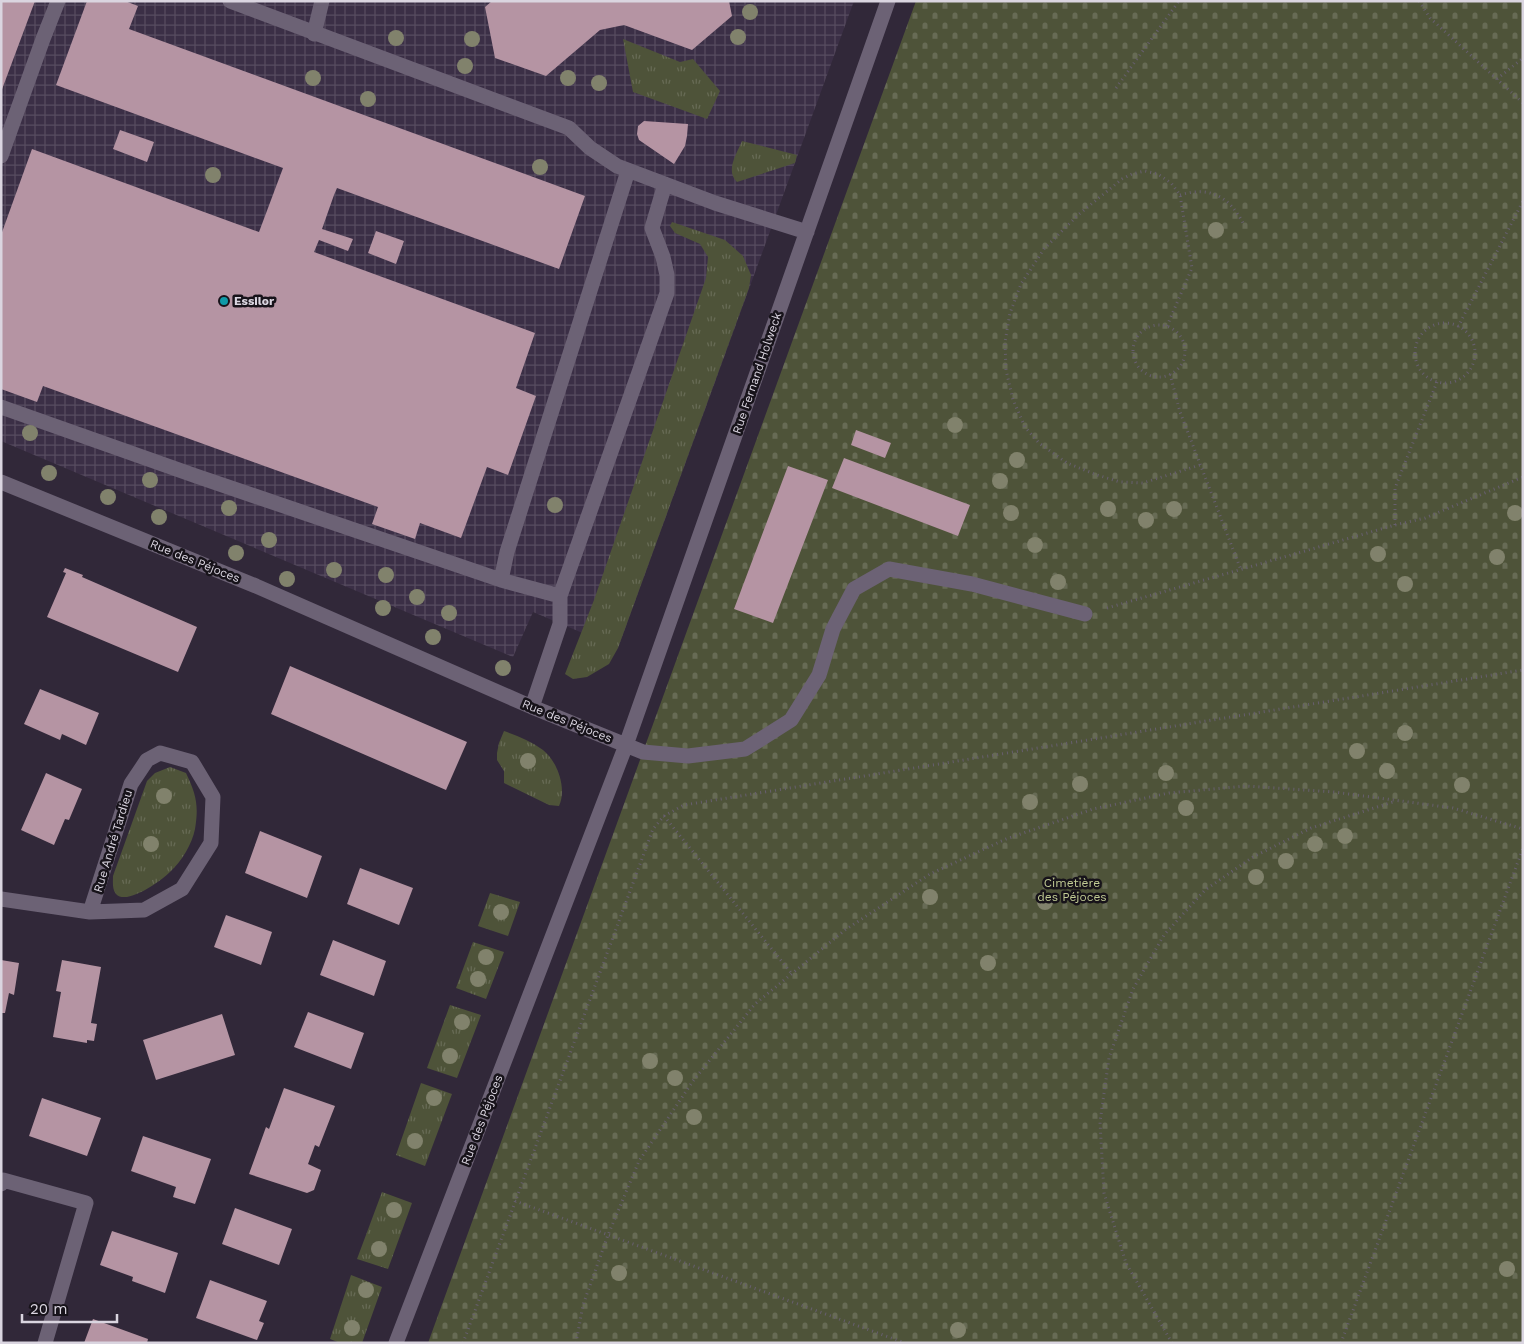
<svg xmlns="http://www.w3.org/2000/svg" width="1524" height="1344" font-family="'Work Sans',sans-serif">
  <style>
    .industrial { fill: url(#industrial-grid) }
    .grass { fill: url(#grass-tufts) }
    .cemetery { fill: url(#cemetery-stones) }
    .building { fill: #b594a3 }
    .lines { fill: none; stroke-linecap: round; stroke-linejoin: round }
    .path { stroke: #675f6e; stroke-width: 3; stroke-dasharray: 1 4; stroke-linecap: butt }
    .minor { stroke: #6c6275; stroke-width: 15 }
    .tree { fill: #81826c }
    .culture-dot { fill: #0f9aa8; stroke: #17131a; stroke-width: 2 }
    .labels { text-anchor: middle; stroke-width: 5; stroke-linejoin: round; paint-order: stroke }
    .poi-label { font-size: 12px; font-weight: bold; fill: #dad5e0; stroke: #17131a; text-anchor: start }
    .street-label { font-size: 12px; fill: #dad5e0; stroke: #17131a }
    .park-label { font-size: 12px; fill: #c2cc95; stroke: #17131a }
  </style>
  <defs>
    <pattern id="industrial-grid" width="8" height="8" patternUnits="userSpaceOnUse" patternTransform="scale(1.25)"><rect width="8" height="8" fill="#3b2f46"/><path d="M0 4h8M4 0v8" fill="none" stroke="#574c60"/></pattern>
    <pattern id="grass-tufts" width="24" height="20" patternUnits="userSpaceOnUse" patternTransform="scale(1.25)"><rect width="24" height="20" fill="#4e5339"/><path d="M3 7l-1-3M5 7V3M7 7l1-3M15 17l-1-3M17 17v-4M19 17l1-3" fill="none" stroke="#676b55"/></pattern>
    <pattern id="cemetery-stones" width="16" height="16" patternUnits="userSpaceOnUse" patternTransform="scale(1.25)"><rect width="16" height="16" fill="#4e5339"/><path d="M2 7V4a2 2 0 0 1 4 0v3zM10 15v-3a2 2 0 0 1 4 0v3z" fill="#676b55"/></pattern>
  </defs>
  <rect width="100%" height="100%" fill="#312839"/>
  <path class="industrial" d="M1,1H854L618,648L533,612L513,657L1,441Z"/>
  <path class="grass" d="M623,39L680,62L693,59L720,91L707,119L633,92Z
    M742,141L797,155L795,163L737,182C725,171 737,153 742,141Z
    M672,222L725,240L743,256L751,275L749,288L618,648L609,664L587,677L573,679L565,674L594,600L706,278L708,257L700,244L675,233L670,226Z
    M504,731C518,736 531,741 543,750C558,762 567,789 559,806L549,805L504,783V771L497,760V753L499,743Z
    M170,767L186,773C196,794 199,805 195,829C192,844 182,861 170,872C162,880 127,906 116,894C112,889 113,882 113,876L147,781L155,773Z
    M490,893L520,902L508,936L478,926Z
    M473,942L504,952L486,999L456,988Z
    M450,1005L481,1015L457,1078L427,1068Z
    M421,1083L452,1094L425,1166L396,1155Z
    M382,1192L412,1203L388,1269L357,1259Z
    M351,1275L382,1287L362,1343H340L330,1339Z"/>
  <path class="cemetery" d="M916,1H1523V1343H428Z"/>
  <path class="building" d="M1,1H35L1,92Z
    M87,1H125L138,6L129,29L585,196L559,269L337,188L334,195L322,229L353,239L348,251L319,240L314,252L535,333L516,388L536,396L508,475L487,467L461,538L420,523L415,539L372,524L378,507L43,386L37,402L1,389V235L32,149L259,232L283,168L56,85Z
    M492,1H729L732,16L692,50L624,25L600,30L546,76L495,58L485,7Z
    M644,121L688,124L687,136L685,146L674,164L639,140L637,134L638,126Z
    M120,130L154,142L147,162L113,149Z
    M376,231L404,241L396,264L368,253Z
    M856,430L891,443L885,458L851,445Z
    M844,458L970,505L958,536L832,488Z
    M788,466L828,480L773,623L734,609Z
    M65,568L83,575L82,577L197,627L178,672L47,617L66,573L63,572Z
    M290,666L467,742L446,790L271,714Z
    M40,689L99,713L86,745L62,734L60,740L24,724Z
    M46,773L82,789L69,820L65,819L54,845L21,830Z
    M260,831L322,856L307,898L245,873Z
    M360,868L413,888L399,925L347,904Z
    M226,915L272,932L261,965L214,947Z
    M333,940L386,961L374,996L320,975Z
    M1,960L19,963L14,995L9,993L5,1013H1Z
    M62,960L101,967L91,1023L97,1024L94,1041L87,1040V1043L53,1037L61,992L56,991Z
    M308,1012L364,1033L351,1069L294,1047Z
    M222,1014L235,1055L156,1080L143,1040Z
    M284,1088L335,1106L319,1147L315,1145L308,1164L321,1170L314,1190L307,1193L249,1174L266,1127L269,1129Z
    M42,1098L101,1118L87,1156L29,1136Z
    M143,1136L211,1159L195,1204L173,1197L176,1187L131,1171Z
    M235,1208L292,1229L279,1265L222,1244Z
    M112,1231L178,1253L165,1293L132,1281L133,1277L100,1265Z
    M210,1280L267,1301L259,1321L264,1323L257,1340L196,1318Z
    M93,1319L148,1339L147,1343H84Z"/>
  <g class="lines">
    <path class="path" d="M1419,1L1430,18L1523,103
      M1497,79L1523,58
      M1116,88L1179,1
      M1180,195C1209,186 1229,196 1243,223
      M1415 353a30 30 0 1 1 60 0a30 30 0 1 1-60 0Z
      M1133 351a26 26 0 1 1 52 0a26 26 0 1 1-52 0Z
      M1167,326L1192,268L1180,195L1171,183L1158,174L1145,171L1132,174L1122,179L1078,215L1044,249L1021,284L1010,313L1005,342L1006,370L1013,400L1025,427L1039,443L1067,463L1097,475L1120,482L1143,483L1200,465
      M1458,327L1523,201
      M1170,374L1180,412L1241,570
      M1395,525V488L1437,382
      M1107,608L1395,525L1425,518L1523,477
      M664,816L792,974
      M515,1201L905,1343
      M463,1343L653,829L664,816L684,805L1523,670
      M576,1343L583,1305L608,1235L639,1161L693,1081L755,1004L845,930L930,874L1006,839L1093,809L1169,793L1246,786L1334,792L1453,808L1523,829
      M1172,1343L1126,1263L1104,1193L1100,1122L1109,1058L1133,989L1164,935L1205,890L1253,857L1311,828L1396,801
      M1341,1343L1523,848"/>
    <path class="minor" d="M230,1L569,128L590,148L617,166L715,203L807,232
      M314,34L322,1
      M1,156L43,39L58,1
      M1,407L196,476L501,580L560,596
      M1,482L256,586L532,707L643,752L688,756L745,749L791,720L819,675L833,629L854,589L889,569L972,584L1085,614
      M501,580L507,552L628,171
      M532,707L560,624V596L667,293V275L663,257L652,228L665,184
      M1,899L90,912L144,910L182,889L211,843L213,797L192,762L160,753L147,760L131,784L90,912
      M1,1184L3,1180L86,1203L45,1343
      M396,1343L626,745L888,1"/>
  </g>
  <g class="tree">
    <circle cx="750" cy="12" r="8"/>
    <circle cx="738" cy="37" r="8"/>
    <circle cx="396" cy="38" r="8"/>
    <circle cx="472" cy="39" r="8"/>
    <circle cx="465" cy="66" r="8"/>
    <circle cx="313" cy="78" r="8"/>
    <circle cx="568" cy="78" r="8"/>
    <circle cx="599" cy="83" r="8"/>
    <circle cx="368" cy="99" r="8"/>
    <circle cx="540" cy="167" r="8"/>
    <circle cx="213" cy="175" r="8"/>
    <circle cx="1216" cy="230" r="8"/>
    <circle cx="955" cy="425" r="8"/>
    <circle cx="30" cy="433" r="8"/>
    <circle cx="1017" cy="460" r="8"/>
    <circle cx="49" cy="473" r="8"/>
    <circle cx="150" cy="480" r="8"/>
    <circle cx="1000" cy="481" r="8"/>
    <circle cx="108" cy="497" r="8"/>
    <circle cx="555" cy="505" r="8"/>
    <circle cx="229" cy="508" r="8"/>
    <circle cx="1108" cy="509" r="8"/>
    <circle cx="1174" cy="509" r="8"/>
    <circle cx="1011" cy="513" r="8"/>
    <circle cx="1515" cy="513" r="8"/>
    <circle cx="159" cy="517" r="8"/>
    <circle cx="1146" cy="520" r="8"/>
    <circle cx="269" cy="540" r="8"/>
    <circle cx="1035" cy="545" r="8"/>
    <circle cx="236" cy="553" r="8"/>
    <circle cx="1378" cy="554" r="8"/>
    <circle cx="1497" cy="557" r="8"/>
    <circle cx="334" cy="570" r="8"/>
    <circle cx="386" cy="575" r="8"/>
    <circle cx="287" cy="579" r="8"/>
    <circle cx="1058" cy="582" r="8"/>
    <circle cx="1405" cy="584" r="8"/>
    <circle cx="417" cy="597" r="8"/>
    <circle cx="383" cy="608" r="8"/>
    <circle cx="449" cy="613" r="8"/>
    <circle cx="433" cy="637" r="8"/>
    <circle cx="503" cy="668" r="8"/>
    <circle cx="1405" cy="733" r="8"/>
    <circle cx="1357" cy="751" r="8"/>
    <circle cx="528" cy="761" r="8"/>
    <circle cx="1387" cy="771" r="8"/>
    <circle cx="1166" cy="773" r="8"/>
    <circle cx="1080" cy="784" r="8"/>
    <circle cx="1462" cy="785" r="8"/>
    <circle cx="164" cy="796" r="8"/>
    <circle cx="1030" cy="802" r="8"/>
    <circle cx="1186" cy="808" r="8"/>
    <circle cx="1345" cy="836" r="8"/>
    <circle cx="151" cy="844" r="8"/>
    <circle cx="1315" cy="844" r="8"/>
    <circle cx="1286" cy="861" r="8"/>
    <circle cx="1256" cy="877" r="8"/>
    <circle cx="930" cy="897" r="8"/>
    <circle cx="1045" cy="902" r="8"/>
    <circle cx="501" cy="912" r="8"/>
    <circle cx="486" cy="957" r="8"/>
    <circle cx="988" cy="963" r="8"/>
    <circle cx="478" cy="979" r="8"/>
    <circle cx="462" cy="1022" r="8"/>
    <circle cx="450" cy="1056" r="8"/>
    <circle cx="650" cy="1061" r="8"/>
    <circle cx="675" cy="1078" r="8"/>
    <circle cx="434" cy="1098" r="8"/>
    <circle cx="694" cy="1117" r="8"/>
    <circle cx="415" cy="1141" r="8"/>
    <circle cx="394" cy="1210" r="8"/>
    <circle cx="379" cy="1249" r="8"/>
    <circle cx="1507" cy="1269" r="8"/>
    <circle cx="619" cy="1273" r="8"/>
    <circle cx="366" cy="1290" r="8"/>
    <circle cx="352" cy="1328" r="8"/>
    <circle cx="958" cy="1330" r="8"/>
  </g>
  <circle class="culture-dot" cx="224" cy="301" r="5"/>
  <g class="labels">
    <g class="poi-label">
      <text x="234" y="305">Essilor</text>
    </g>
    <g class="street-label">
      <text transform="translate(757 373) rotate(-71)" y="4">Rue Fernand Holweck</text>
      <text transform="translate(195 561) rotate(22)" y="4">Rue des Péjoces</text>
      <text transform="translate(567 721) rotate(22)" y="4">Rue des Péjoces</text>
      <text transform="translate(113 841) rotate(-73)" y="4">Rue André Tardieu</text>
      <text transform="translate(482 1120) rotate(-69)" y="4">Rue des Péjoces</text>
    </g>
    <g class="park-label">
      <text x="1072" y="887">Cimetière<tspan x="1072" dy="14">des Péjoces</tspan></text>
    </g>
  </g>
  <rect width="1524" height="1344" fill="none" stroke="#dad5e0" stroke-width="5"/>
  <path d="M22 1314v8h95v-8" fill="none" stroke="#dad5e0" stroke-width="2.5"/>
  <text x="30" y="1314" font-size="15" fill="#dad5e0" stroke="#17131a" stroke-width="4" paint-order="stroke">20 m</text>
</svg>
